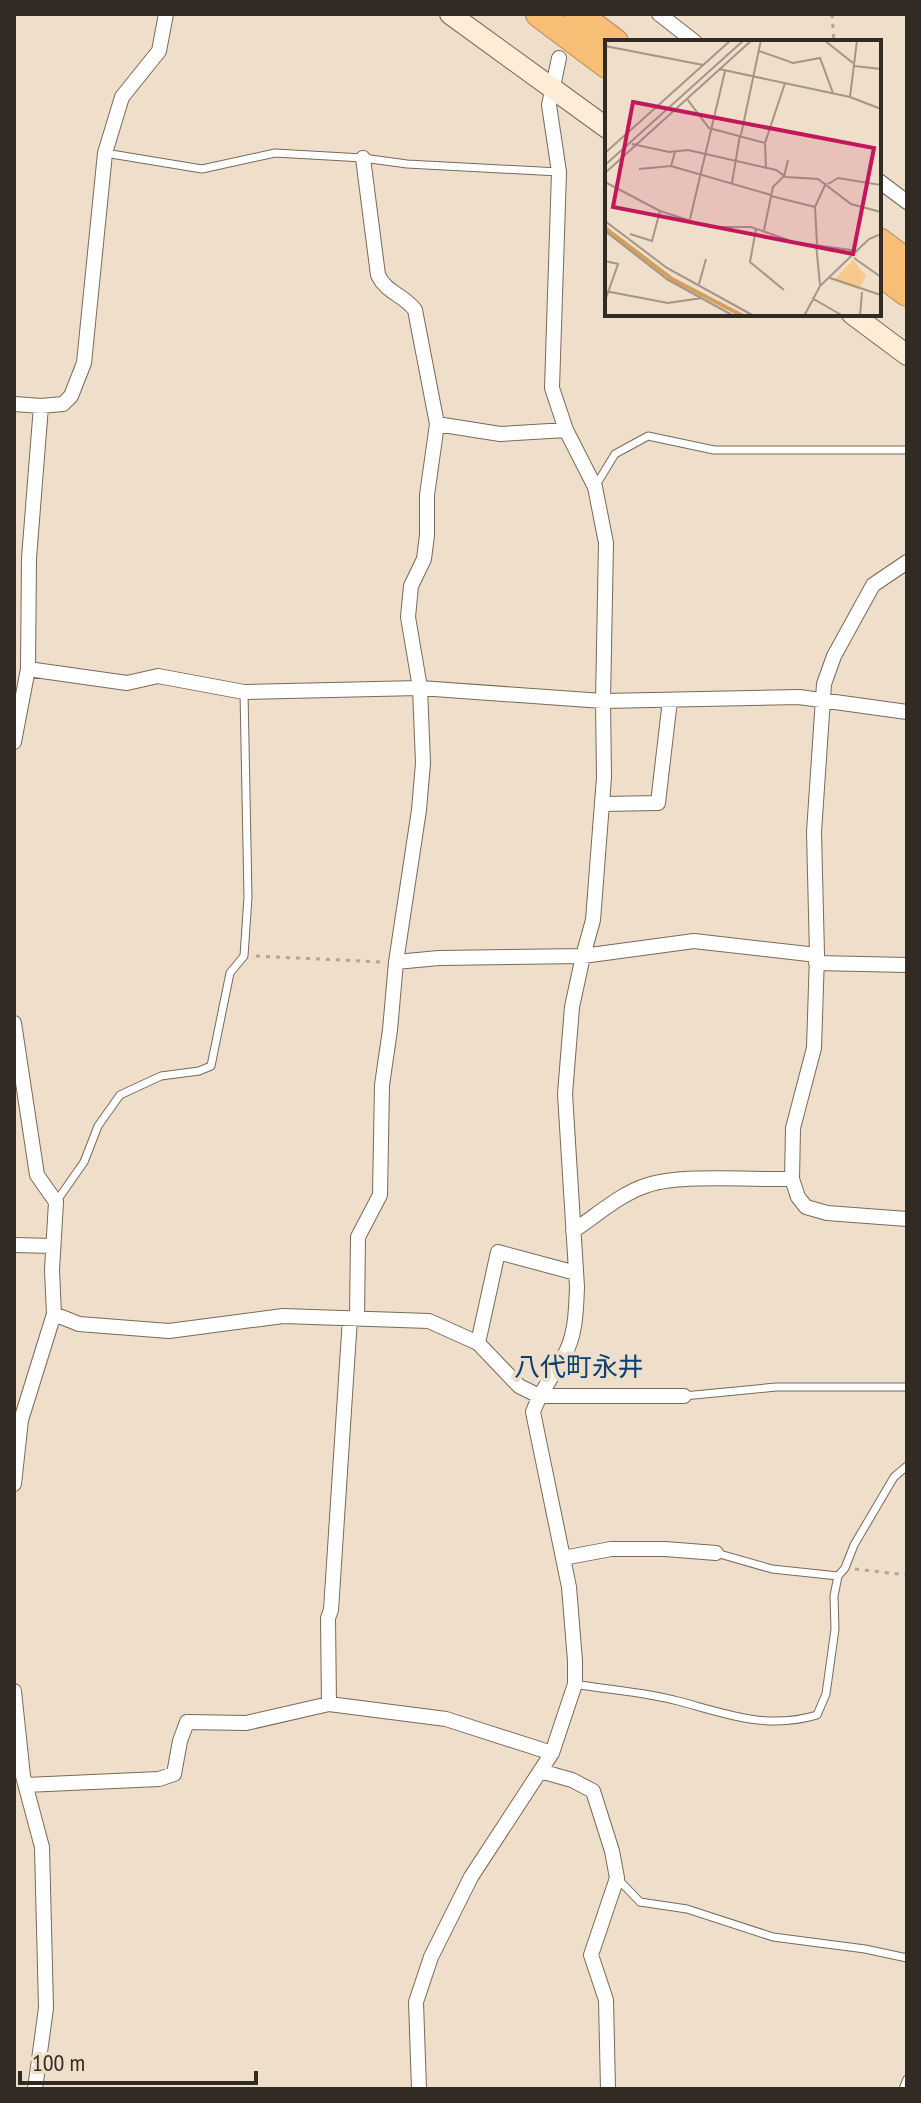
<svg xmlns="http://www.w3.org/2000/svg" width="921" height="2103" font-family="'PT Sans Narrow','Noto Sans JP',sans-serif">
  <style>
    .lines { fill: none; stroke-linecap: round; stroke-linejoin: round }
    .lane-casing { stroke: #796a59; stroke-width: 9 }
    .street-casing { stroke: #796a59; stroke-width: 16 }
    .secondary-casing { stroke: #796a59; stroke-width: 22 }
    .highway-casing { stroke: #b38b59; stroke-width: 28 }
    .path { stroke: #b3a595; stroke-width: 3; stroke-dasharray: 4 6; stroke-linecap: butt }
    .lane { stroke: #fff; stroke-width: 7 }
    .street { stroke: #fff; stroke-width: 14 }
    .secondary { stroke: #fdecd6; stroke-width: 20 }
    .highway { stroke: #f8be76; stroke-width: 26 }
    .labels { text-anchor: middle; stroke-width: 8; stroke-linejoin: round; paint-order: stroke }
    .quarter-label { font-size: 26px; fill: #094071; stroke: #efdeca }
    .inset-river { fill: none; stroke: #d49f5b; stroke-width: 4 }
    .inset-road { fill: none; stroke: #a39688; stroke-width: 2 }
    .view { fill: #c2185b; fill-opacity: 0.15; stroke: #c2185b; stroke-width: 4 }
    .inset-edge { fill: none; stroke: #322b24; stroke-width: 4 }
  </style>
  <rect width="100%" height="100%" fill="#efdeca"/>
  <g class="lines">
    <g class="lane-casing">
      <path id="lane" d="M105,153L202,169L275,153L363,158L407,164L559,172
        M596,485L615,454L648,436L714,450H907
        M56,1202L84,1162L98,1126L120,1095L161,1076L199,1071L211,1066L230,973L244,956L248,897L244,692
        M684,1396L776,1387H907
        M716,1553L772,1569L838,1576
        M575,1684C609,1690 645,1692 678,1701C727,1714 767,1730 817,1715L826,1694L835,1629L834,1596L838,1576L845,1568L854,1545L894,1477L907,1466
        M618,1879L640,1902L687,1909L773,1937L865,1949L907,1958
        M903,2089L907,2079"/>
    </g>
    <g class="street-casing">
      <path id="street" d="M659,14L695,42
        M363,158L378,275C387,294 402,293 415,310L437,424
        M879,181L907,202
        M14,404L41,406L63,404L71,396L84,363L105,153L122,97L159,51L166,14
        M907,562L873,585L834,656L824,684L814,832L817,955L814,1048L793,1128L792,1179L798,1197L806,1207L827,1213L907,1219
        M28,669L127,683L158,676L244,692L420,688L603,701L799,697L907,712
        M14,742L28,669L29,558L41,406
        M602,804L658,803L670,700
        M396,962L439,958L583,956L694,941L817,955
        M816,963L907,965
        M14,1023L37,1175L56,1202L52,1270L54,1314L21,1420L14,1484
        M573,1231C596,1216 621,1193 648,1185C682,1174 754,1180 792,1179
        M14,1245L53,1246
        M54,1314L79,1324L169,1331L283,1316L429,1321L478,1343L519,1386L539,1396H684
        M357,1318L358,1237L380,1195L382,1085L390,1030L396,962L419,810L423,763L420,688L408,617L411,586L424,559L427,535V495L437,424L500,434L566,430
        M478,1343L498,1252L576,1273
        M563,1558L611,1549H665L716,1553
        M14,1691L23,1776L42,1847L46,2008L35,2089
        M329,1704L328,1618L331,1610L350,1318
        M540,1771L572,1780L593,1791L612,1851L617,1878L591,1955L606,2000L608,2089
        M26,1785L159,1779L174,1774L180,1741L187,1722L246,1723L329,1704L446,1719L552,1753
        M419,2089L416,2002L431,1957L471,1877L552,1753L575,1684V1661L569,1587L533,1412C540,1391 554,1375 564,1356C576,1335 576,1310 577,1287L565,1094L572,1007L583,956L593,920L604,777L603,701L606,543L595,487L566,430L552,388L559,172L549,105L559,58"/>
    </g>
    <g class="secondary-casing">
      <path id="secondary" d="M450,14L607,128
        M852,314L907,355"/>
    </g>
    <g class="highway-casing">
      <path id="highway" d="M539,14L607,65
        M578,14L615,42
        M879,241L907,262
        M879,272L907,293"/>
    </g>
    <path class="path" d="M832,14L834,42
      M256,956L380,962
      M855,1569L907,1575"/>
    <use href="#lane" class="lane"/>
    <use href="#street" class="street"/>
    <use href="#secondary" class="secondary"/>
    <use href="#highway" class="highway"/>
  </g>
  <g class="labels">
    <g class="quarter-label">
      <text x="579" y="1376">八代町永井</text>
    </g>
  </g>
  <g transform="translate(605 40)">
    <rect width="276" height="276" fill="#efdeca"/>
    <path d="M248,220L261,236L254,250L229,240Z" fill="#fbc88b"/>
    <path class="inset-river" d="M0,188L67,239L138,276"/>
    <path class="inset-road" d="M219,0L248,23M0,6L98,25M154,11L188,23L215,18L228,53M249,26L276,29M114,29L245,57L276,69M245,57L252,0M82,59L104,88L160,103M136,95L156,0M27,104L64,112L83,110L171,130L181,137L213,139L246,164L276,172M70,112L66,126L166,155M0,113L126,0M0,125L139,0M34,129L66,126M161,129L160,103L180,43M0,133L147,0M0,142L55,171L105,187H146L189,202L253,211M127,143L135,95M223,144L233,138L276,145M166,156L210,167M85,179L120,31M0,181L62,228L149,276M151,189L145,222L179,250M159,190L168,147L179,136L183,120M0,191L63,240L129,276M25,194L47,201L55,171M211,204L215,245M212,204L210,167L221,143M249,218L276,237M0,221L13,224L0,261M225,238L276,255M94,244L101,219M0,251L63,263L97,258M207,258L238,276M199,276L215,246L264,199L276,194M255,276L257,252"/>
    <path class="view" d="M28,62L269,108L248,214L8,167Z"/>
    <rect width="276" height="276" class="inset-edge"/>
  </g>
  <rect width="921" height="2103" fill="none" stroke="#322b24" stroke-width="32"/>
  <path d="M20 2071v12h236v-12" fill="none" stroke="#322b24" stroke-width="4"/>
  <text x="32" y="2071" font-size="24" fill="#322b24" stroke="#efdeca" stroke-width="6" paint-order="stroke">100 m</text>
</svg>
